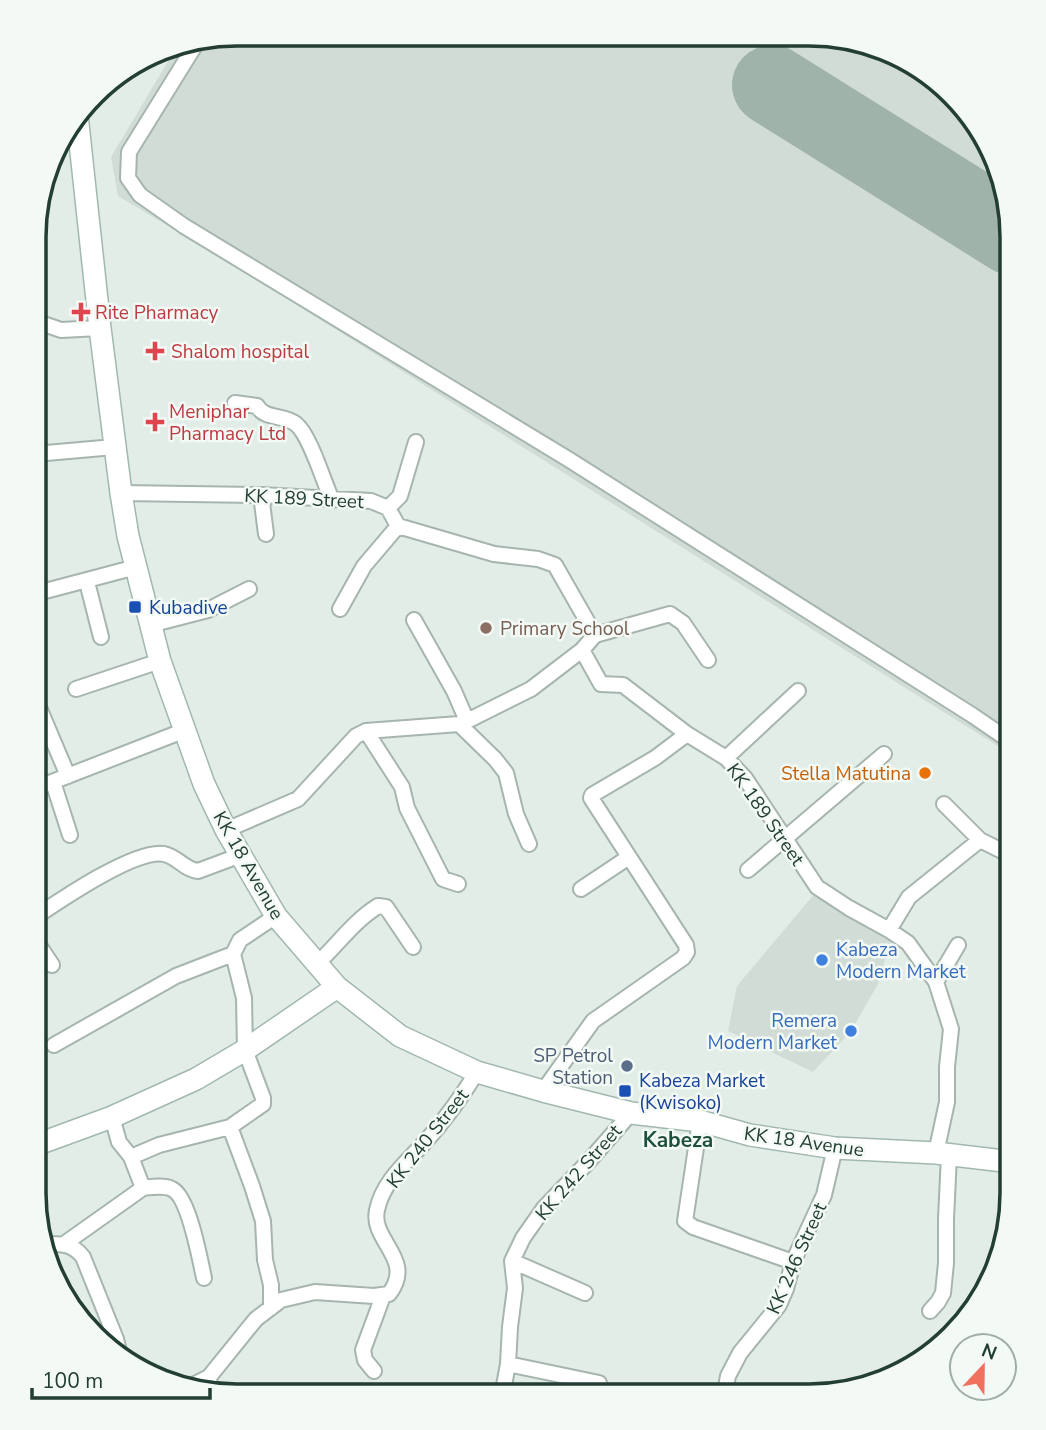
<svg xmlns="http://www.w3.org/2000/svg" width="1046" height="1430" font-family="'Nunito Sans',sans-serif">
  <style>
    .built { fill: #d1dcd6 }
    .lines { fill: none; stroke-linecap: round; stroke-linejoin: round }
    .runway { stroke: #a0b3ab; stroke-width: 80 }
    .street-casing { stroke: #a6b5ad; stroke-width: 18 }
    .secondary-casing { stroke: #a1b8ae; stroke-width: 24 }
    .street { stroke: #fff; stroke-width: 14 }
    .secondary { stroke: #fff; stroke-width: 21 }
    .health-dot { fill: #e0444e; stroke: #f3f9f5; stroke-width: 2.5 }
    .transit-dot { fill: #1a4fb4; stroke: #f3f9f5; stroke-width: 2.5 }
    .education-dot { fill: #8d6e63; stroke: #f3f9f5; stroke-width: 2.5 }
    .food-dot { fill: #e8710a; stroke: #f3f9f5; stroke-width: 2.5 }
    .shop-dot { fill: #3f7fe0; stroke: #f3f9f5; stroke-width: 2.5 }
    .service-dot { fill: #5c6f8a; stroke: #f3f9f5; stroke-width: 2.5 }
    .labels { text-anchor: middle; stroke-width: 5; stroke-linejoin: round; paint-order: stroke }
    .health-label { font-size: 19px; fill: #be3a42; stroke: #f3f9f5; text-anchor: start }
    .street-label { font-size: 19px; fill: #233e33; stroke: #f3f9f5 }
    .transit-label { font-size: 19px; fill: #164399; stroke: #f3f9f5; text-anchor: start }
    .education-label { font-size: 19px; fill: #785e54; stroke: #f3f9f5; text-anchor: start }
    .food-label { font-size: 19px; fill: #c56008; stroke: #f3f9f5; text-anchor: end }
    .shop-label { font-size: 19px; fill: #366cbe; stroke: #f3f9f5; text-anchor: start }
    .service-label { font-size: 19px; fill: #4e5e75; stroke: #f3f9f5; text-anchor: end }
    .neighbourhood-label { font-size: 21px; font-weight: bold; fill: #1f503e; stroke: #f3f9f5 }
    .rim { fill: none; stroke: #233e33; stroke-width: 3.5 }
  </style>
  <rect width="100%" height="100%" fill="#e3ede7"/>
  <path class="built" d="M237,33L836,35L923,68L992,146L1013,236L1012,755L243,271L118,196L111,157L179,43Z
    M815,893L892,936L878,984L851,1031L813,1072L728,1031L737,986Z"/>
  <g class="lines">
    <path class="runway" d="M772,85L1012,235"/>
    <g class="street-casing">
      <path id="street" d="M199,39L129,152L128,178L140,195L184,226L568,459L972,715L1013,743
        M35,321L61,330L100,328
        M235,403L257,406C265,420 284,414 296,424C310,435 324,483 332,500
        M35,454L114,447
        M121,493L261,495L371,501L388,508L398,526L494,554L538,559L555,565L595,635
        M261,495L266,534
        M388,508L400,496L416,442
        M87,582L101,637
        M34,594L136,567
        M340,609L364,566L398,526
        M414,620L454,691L467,721
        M150,625L208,610L249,589
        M582,650L601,684L623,685L687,734L726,758L745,778L817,887L849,908L889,930
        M76,689L160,661
        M35,698L68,776
        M459,724L495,759L506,773L516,814L529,844
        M366,731L402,787L407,808L443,879L458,884
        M726,758L798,691
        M53,782L70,835
        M34,789L183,731
        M226,830L298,799L356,736L366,731L459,724L467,721L531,689L582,650L595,635L670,614L683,623L708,660
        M980,840L1012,856
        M748,870L884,754
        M581,889L629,857
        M34,918C59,901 135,849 164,854C178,857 185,870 198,871L241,855
        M34,938L52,965
        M317,964C338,944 354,921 378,906L386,907L413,947
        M936,982L958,945
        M54,1045L176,976L233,954
        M543,1091L593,1021L683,958L687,952L686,945L591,798L592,795L655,758L687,734
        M112,1117L119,1142L131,1157L159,1145L230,1127
        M700,1121L685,1221L693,1227L793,1262
        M936,1153L947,1102V1067L951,1029L936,982L908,943L889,930L909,897L980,840L944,804
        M131,1157L143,1188
        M45,1244C62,1244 72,1243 83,1257L116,1339L121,1360
        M64,1244L143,1188C152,1187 164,1185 172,1189C189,1197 200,1260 204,1278
        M512,1261L585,1293
        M271,1308V1285L265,1260L263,1221L252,1186L230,1127L263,1104V1098L245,1050L244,998L233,954L240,940L276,916
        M930,1311L938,1302L943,1293L946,1263V1219L949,1155
        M508,1364L599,1383
        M374,1371L365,1360L363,1350L383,1296
        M209,1377L211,1395
        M189,1387L209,1377L256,1319L281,1300L315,1292L374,1296L389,1294C416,1259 370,1241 377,1210C383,1181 407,1162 426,1141C445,1120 462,1096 477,1072
        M502,1396L508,1364L510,1327L515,1288L512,1261L523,1238L544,1208L589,1161L631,1113
        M724,1397L728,1376L740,1353L779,1305L786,1289L793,1262L824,1195L835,1148"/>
    </g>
    <g class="secondary-casing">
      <path id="secondary" d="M77,115L100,328L121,493L128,536L160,661L204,784L226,830L276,916L337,987L400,1036L477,1072L543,1091L631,1113L700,1121L750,1135L835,1148L936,1153L1012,1162
        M33,1146L112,1117L196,1079L245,1050L337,987"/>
    </g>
    <use href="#street" class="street"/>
    <use href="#secondary" class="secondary"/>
  </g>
  <g class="health-dot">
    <path d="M77.5 301.5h7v7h7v7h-7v7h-7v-7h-7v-7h7z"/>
    <path d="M151.5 340.5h7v7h7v7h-7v7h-7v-7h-7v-7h7z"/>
    <path d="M151.5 411.5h7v7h7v7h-7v7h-7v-7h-7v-7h7z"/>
  </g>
  <g class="transit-dot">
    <rect x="128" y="600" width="14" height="14" rx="3.5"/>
    <rect x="618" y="1084" width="14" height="14" rx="3.5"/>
  </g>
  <circle class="education-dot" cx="486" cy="628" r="7"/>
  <circle class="food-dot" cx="925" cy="773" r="7"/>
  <g class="shop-dot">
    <circle cx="822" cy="960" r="7"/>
    <circle cx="851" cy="1031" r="7"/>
  </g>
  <circle class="service-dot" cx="627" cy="1066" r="7"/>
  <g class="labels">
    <g class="health-label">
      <text x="95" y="319">Rite Pharmacy</text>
      <text x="171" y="358">Shalom hospital</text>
      <text x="169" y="418">Meniphar<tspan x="169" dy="22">Pharmacy Ltd</tspan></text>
    </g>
    <g class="street-label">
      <text transform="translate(304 498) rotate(3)" y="7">KK 189 Street</text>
      <text transform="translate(766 814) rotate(55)" y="7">KK 189 Street</text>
      <text transform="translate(249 865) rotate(60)" y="7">KK 18 Avenue</text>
      <text transform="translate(427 1138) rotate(-52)" y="7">KK 240 Street</text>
      <text transform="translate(804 1141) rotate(8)" y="7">KK 18 Avenue</text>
      <text transform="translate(578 1172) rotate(-49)" y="7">KK 242 Street</text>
      <text transform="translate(796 1258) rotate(-66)" y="7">KK 246 Street</text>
    </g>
    <g class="transit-label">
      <text x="149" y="614">Kubadive</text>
      <text x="639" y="1087">Kabeza Market<tspan x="639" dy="22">(Kwisoko)</tspan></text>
    </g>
    <g class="education-label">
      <text x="500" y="635">Primary School</text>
    </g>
    <g class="food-label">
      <text x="911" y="780">Stella Matutina</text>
    </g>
    <g class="shop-label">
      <text x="836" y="956">Kabeza<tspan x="836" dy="22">Modern Market</tspan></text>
      <text x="837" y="1027" text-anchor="end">Remera<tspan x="837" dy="22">Modern Market</tspan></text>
    </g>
    <g class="service-label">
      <text x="613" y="1062">SP Petrol<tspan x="613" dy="22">Station</tspan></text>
    </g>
    <g class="neighbourhood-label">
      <text x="678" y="1147">Kabeza</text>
    </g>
  </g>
  <path d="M0 0H1046V1430H0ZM237 46H809A191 191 0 0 1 1000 237V1193A191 191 0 0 1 809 1384H237A191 191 0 0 1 46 1193V237A191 191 0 0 1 237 46Z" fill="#f3f9f5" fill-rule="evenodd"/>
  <path class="rim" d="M237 46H809A191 191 0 0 1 1000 237V1193A191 191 0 0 1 809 1384H237A191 191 0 0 1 46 1193V237A191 191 0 0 1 237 46Z"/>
  <g transform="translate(983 1367) rotate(22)"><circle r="33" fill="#f3f9f5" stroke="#a0aea7" stroke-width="2"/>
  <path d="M0-5L12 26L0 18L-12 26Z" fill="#f0715d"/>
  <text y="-10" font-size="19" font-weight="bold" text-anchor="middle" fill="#233e33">N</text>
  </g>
  <path d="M32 1388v10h178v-10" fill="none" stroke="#233e33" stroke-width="3.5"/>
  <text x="42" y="1388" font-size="21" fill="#233e33" stroke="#f3f9f5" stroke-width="5" paint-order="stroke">100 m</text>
</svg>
